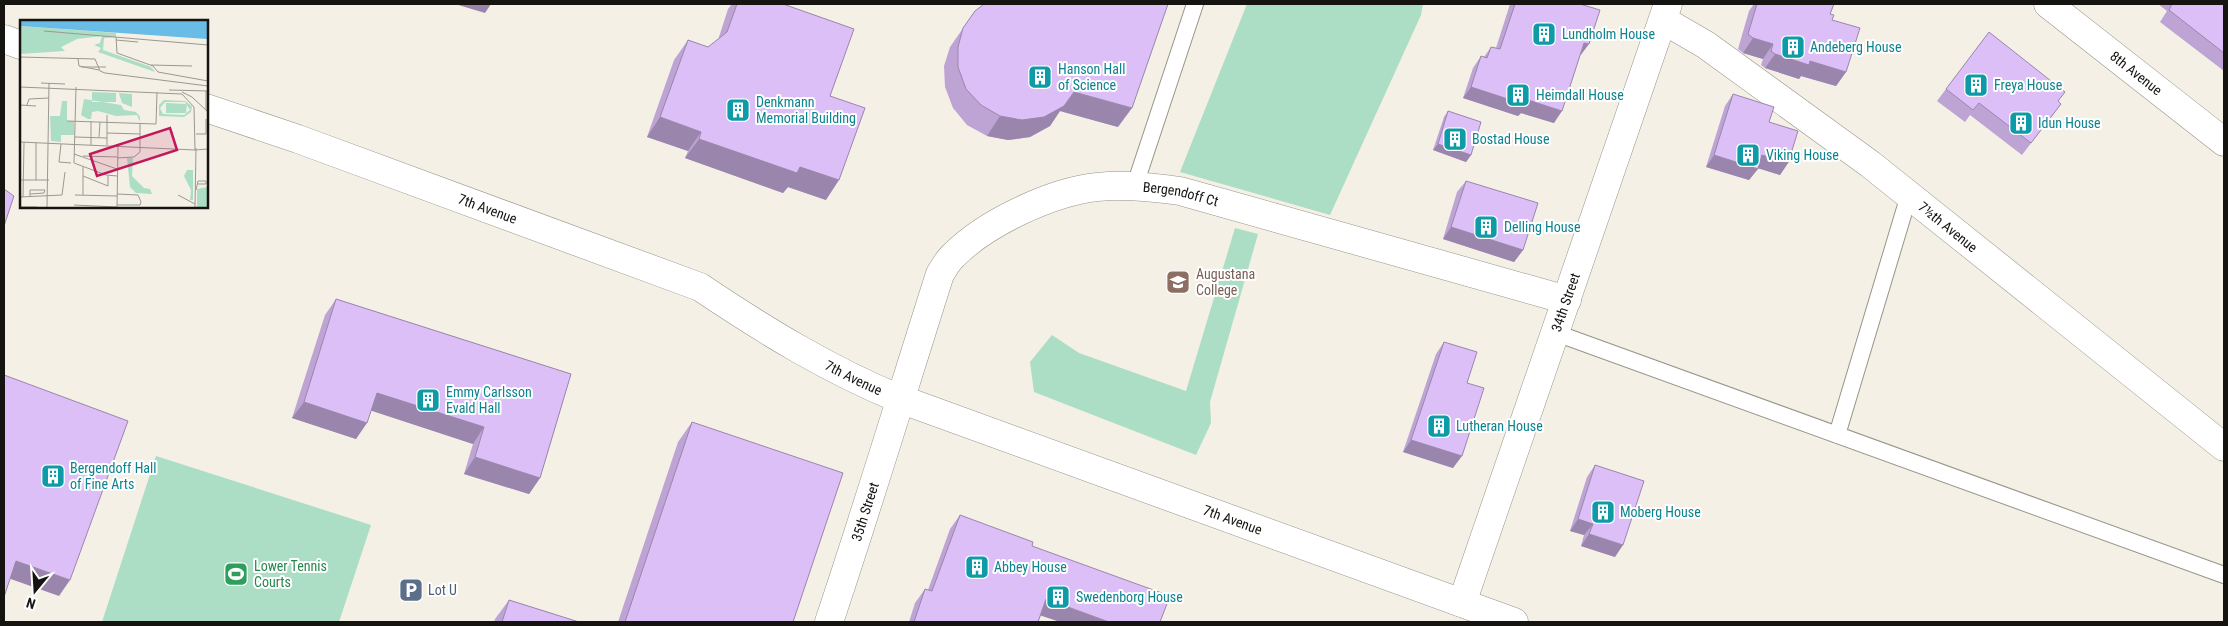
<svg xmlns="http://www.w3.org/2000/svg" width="2228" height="626" font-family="'Roboto Condensed',sans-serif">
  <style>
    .green { fill: #abdec4 }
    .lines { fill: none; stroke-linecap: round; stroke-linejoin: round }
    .service-casing { stroke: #98948a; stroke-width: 18 }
    .minor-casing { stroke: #98948a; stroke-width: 29 }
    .tertiary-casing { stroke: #98948a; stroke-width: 29 }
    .service { stroke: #fff; stroke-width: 16 }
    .minor { stroke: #fff; stroke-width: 28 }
    .tertiary { stroke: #fff; stroke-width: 28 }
    .wall { fill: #bda4d4 }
    .shaded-wall { fill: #9a86ac }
    .building { fill: #dcbff6; stroke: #9a86ac }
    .labels { text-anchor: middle; stroke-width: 4; stroke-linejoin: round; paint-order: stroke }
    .culture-label { font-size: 14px; fill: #0d838f; stroke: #fff; text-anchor: start }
    .street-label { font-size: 14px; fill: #161411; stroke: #fff }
    .education-label { font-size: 14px; fill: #785e54; stroke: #fff; text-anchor: start }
    .leisure-label { font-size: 14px; fill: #27864d; stroke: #fff; text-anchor: start }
    .service-label { font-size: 14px; fill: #4e5e75; stroke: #fff; text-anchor: start }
    .inset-road { fill: none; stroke: #9b9891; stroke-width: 1 }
    .view { fill: #c2185b; fill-opacity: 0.15; stroke: #c2185b; stroke-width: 2.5 }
    .inset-edge { fill: none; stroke: #161411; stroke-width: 2.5 }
  </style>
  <rect width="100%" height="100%" fill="#f4f0e6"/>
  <path class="green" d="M1247,4H1423L1421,15L1330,215L1180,172Z
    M1235,228L1258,234L1210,402L1211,423L1196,455L1034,392L1030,362L1052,335L1079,353L1186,391Z
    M156,456L371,525L339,622H102Z"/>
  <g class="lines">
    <g class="service-casing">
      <path id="service" d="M1135,185L1195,4
        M1556,333L2224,575
        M1837,435L1909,195"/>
    </g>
    <g class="minor-casing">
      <g id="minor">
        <path id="s1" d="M2048,4L2224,142"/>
        <path d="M1663,20L1706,45L1870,164L2224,447"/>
        <path id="s2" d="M1462,603L1668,4"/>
        <path id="s3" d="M829,622C868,506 903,390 940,274C944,268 948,260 954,255C986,223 1051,192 1097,187C1125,184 1152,187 1180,191L1567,300"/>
      </g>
    </g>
    <g class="tertiary-casing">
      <g id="tertiary">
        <path d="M4,39L21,45"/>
        <path id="s4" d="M206,108L298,139L700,287C764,330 829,370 900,399L1514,622"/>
      </g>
    </g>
    <use href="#service" class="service"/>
    <use href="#minor" class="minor"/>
    <use href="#tertiary" class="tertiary"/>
  </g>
  <path class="wall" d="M732,4H783L830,96L826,200L788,187L783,193L685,158L688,151L647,137L674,60L688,40L708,47L718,40L728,9Z
    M1510,4H1580V56L1554,123L1521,113L1518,116L1463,98L1473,68L1481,56L1484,57L1491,47L1496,48Z
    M1754,4H1834L1830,14L1846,72L1836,86L1801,76L1799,79L1765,68L1761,65L1763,59L1743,53L1738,49L1749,11Z
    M2158,4H2224V71L2160,22L2167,11Z
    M975,11L1118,127L1060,111L1050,126L1030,137L1008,140L987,136L967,125L953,108L945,87L944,66L950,47Z
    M1946,89L2058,102L2061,104L2022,155L1970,115L1965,122L1937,101Z
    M1733,94L1769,122L1788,163L1780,175L1758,168L1749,180L1706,167L1725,106Z
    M1448,111L1471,155L1466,162L1433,150L1444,117Z
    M1466,181L1523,250L1514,262L1443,239L1457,192Z
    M336,299L571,374L540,478L529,494L464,474L473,444L371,410L356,439L292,418L325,315Z
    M1444,342L1467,383L1453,468L1403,452L1436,354Z
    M692,422L793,622H618L678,442Z
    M1595,465L1615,557L1581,546L1584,535L1570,531L1587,477Z
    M960,515L1032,546L1041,615L1038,622H909L915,603L925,589L928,590L950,529Z
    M509,600L579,622H494L495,619Z"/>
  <path class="shaded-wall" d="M455,4H491L485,13Z
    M1753,38L1773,44L1763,59L1743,53Z
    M1584,43L1589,44L1580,56Z
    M1775,54L1810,61L1846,72L1836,86L1801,76L1799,79L1765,68Z
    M1471,87L1528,100L1562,111L1554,123L1521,113L1518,116L1463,98Z
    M1074,92L1132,108L1118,127L1060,111L1050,126L1030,137L1008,140L987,136L1000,116Z
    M660,117L701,132L688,151L647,137Z
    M699,139L800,167L839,180L826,200L788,187L783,193L685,158Z
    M1438,144L1471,155L1466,162L1433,150Z
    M1714,155L1758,169L1749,180L1706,167Z
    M1762,155L1788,163L1780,175L1754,167Z
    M1451,227L1523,250L1514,262L1443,239Z
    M377,393L484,427L473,444L366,409Z
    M304,402L367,423L356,439L292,418Z
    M1411,440L1462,456L1453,468L1403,452Z
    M475,457L540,478L529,494L464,474Z
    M1578,519L1593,524L1584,535L1570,531Z
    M1589,534L1623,545L1615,557L1581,546Z
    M16,561L70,580L59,596L5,577Z
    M1046,599L1109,622H1060L1036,614Z"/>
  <path class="building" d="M737,4H783L854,29L830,96L865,108L839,180L800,167L797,173L699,139L701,132L660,117L688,40L708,47L727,32Z
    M984,4H1168L1132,108L1074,92L1064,106L1044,117L1022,120L1000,116L981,105L966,89L958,67V47L963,28L975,11Z
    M1515,4H1580L1600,10L1589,44L1584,43L1562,111L1528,100L1526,105L1471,87L1481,56L1487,58L1491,47L1500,49Z
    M1757,4H1834L1830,14L1834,15L1832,20L1860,28L1846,72L1810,61L1809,65L1775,54L1771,51L1773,44L1753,38L1748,34Z
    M2172,4H2224V53L2169,10Z
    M1989,32L2065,92L2058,101L2061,104L2031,143L1979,103L1973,110L1946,89Z
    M1733,94L1774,107L1769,122L1798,131L1788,163L1762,155L1758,169L1714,155Z
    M1448,111L1481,122L1471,155L1438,144Z
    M1466,181L1538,203L1523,250L1451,227Z
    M4,189L14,196L4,226Z
    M336,299L571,374L540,478L475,457L484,427L377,393L367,423L304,402Z
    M1444,342L1477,352L1467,383L1484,388L1462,456L1411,440Z
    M4,375L128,421L70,580L16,561L4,597Z
    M692,422L843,473L793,622H625Z
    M1595,465L1644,481L1623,545L1589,534L1593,524L1578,519Z
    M960,515L1033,542L1032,546L1170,596L1160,622H1109L1046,599L1038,622H914L925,589L932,591Z
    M509,600L579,622H502Z"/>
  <defs>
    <g id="building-square" transform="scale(1.25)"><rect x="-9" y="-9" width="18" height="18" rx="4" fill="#0f9aa8" stroke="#fff"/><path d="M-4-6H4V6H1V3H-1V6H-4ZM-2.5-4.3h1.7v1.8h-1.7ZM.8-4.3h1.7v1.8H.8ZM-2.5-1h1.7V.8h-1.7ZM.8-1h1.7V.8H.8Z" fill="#fff"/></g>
    <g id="university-square" transform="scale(1.25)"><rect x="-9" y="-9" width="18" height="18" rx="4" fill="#8d6e63" stroke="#fff"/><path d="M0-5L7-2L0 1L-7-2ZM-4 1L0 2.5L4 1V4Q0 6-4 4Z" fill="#fff"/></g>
    <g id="stadium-square" transform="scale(1.25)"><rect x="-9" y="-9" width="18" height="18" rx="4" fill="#2e9e5b" stroke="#fff"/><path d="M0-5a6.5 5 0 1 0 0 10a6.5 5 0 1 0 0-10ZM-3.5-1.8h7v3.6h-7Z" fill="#fff"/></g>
    <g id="parking-square" transform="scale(1.25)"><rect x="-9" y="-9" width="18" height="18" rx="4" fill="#5c6f8a" stroke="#fff"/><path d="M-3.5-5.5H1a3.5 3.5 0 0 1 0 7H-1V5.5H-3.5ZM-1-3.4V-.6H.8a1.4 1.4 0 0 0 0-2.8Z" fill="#fff"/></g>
  </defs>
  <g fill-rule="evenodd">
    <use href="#building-square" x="1544" y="34"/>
    <use href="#building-square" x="1793" y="47"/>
    <use href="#building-square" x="1040" y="77"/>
    <use href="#building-square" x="1976" y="85"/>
    <use href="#building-square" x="1518" y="95"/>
    <use href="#building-square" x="738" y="110"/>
    <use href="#building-square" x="2021" y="123"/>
    <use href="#building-square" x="1455" y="139"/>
    <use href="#building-square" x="1748" y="155"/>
    <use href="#building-square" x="1486" y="227"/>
    <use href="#university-square" x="1178" y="282"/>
    <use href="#building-square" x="428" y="400"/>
    <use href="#building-square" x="1439" y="426"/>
    <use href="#building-square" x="53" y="476"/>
    <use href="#building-square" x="1603" y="512"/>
    <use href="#building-square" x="977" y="567"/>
    <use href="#stadium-square" x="236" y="574"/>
    <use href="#parking-square" x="411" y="590"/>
    <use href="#building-square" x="1058" y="597"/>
  </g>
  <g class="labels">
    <g class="culture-label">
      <text x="1562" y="39">Lundholm House</text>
      <text x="1810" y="52">Andeberg House</text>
      <text x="1058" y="74">Hanson Hall<tspan x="1058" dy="16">of Science</tspan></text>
      <text x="1994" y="90">Freya House</text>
      <text x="1536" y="100">Heimdall House</text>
      <text x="756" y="107">Denkmann<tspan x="756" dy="16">Memorial Building</tspan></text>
      <text x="2038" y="128">Idun House</text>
      <text x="1472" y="144">Bostad House</text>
      <text x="1766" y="160">Viking House</text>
      <text x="1504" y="232">Delling House</text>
      <text x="446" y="397">Emmy Carlsson<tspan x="446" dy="16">Evald Hall</tspan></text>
      <text x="1456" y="431">Lutheran House</text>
      <text x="70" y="473">Bergendoff Hall<tspan x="70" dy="16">of Fine Arts</tspan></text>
      <text x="1620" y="517">Moberg House</text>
      <text x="994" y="572">Abbey House</text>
      <text x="1076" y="602">Swedenborg House</text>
    </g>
    <g class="street-label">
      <text dy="5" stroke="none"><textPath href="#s1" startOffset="112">8th Avenue</textPath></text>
      <text dy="5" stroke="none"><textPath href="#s3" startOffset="634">Bergendoff Ct</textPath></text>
      <text dy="5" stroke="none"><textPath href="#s4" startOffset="299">7th Avenue</textPath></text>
      <text transform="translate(1948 227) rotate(39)" y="5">7½th Avenue</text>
      <text dy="5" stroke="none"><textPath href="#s2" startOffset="318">34th Street</textPath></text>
      <text dy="5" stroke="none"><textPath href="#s4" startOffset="704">7th Avenue</textPath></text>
      <text dy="5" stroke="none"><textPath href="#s3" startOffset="116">35th Street</textPath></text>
      <text dy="5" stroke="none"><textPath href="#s4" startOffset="1109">7th Avenue</textPath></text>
    </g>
    <g class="education-label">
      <text x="1196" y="279">Augustana<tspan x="1196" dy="16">College</tspan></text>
    </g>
    <g class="leisure-label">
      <text x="254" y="571">Lower Tennis<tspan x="254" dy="16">Courts</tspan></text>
    </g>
    <g class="service-label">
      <text x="428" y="595">Lot U</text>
    </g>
  </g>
  <g transform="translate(20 20)">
    <rect width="188" height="188" fill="#f4f0e6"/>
    <path d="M0,6L96,13V17L84,18L83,30L131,47L135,52L78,32L81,28L74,25L80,23L82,16L57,19L41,27L45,31L0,34ZM72,72L96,73V82H72ZM99,73L112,74V87L102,83ZM64,79L101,85L104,90L116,92L120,97V102L117,95L96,96L78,91L72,92L71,99H68L61,95ZM144,80L165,81L172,86L171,92L164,97L139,96V85ZM145,82H165L170,90L164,95L143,94L140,88ZM42,81H47V101H54V115H41V122L31,121L30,96H40ZM146,83L167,84L166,93H146ZM107,138H113L112,156L124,168L130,169L132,174L116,173L110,167ZM167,150H173V180H170L171,170L164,156ZM187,160V187H177V169L187,167Z" fill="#abdec4" fill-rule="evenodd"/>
    <path d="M0,0H187V19L0,6Z" fill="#68bce5"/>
    <path class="inset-road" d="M24,11L188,25M96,17L97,33L133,46L138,52L188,61M96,20L118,22M0,37L75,39L80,51L85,53L188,66M58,39L59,46L79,50M131,45L172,46M61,47H86M21,63L45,64M0,67L162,74L174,87L175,130L188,129M56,67L54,143L86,155L97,156M149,70L188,71M186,71V90M162,72L172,77L188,92M0,85L16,86M7,85L9,79L29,78M47,101L136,104L137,72M87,113L120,114M176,114H186V99M55,117L87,118M79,117L80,102M0,122L175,130M41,124L39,142L51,143M71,125V101M87,125V95M54,134L97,149M63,136L97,137M97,138L114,137L120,132V103M63,156L88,166V156M0,160H29M16,160V123M176,170L178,161H186V164H178M55,175L97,176M63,175V147M158,175L175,184M10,176V170H25L24,173L10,174M0,177L42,175L45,152M3,177L4,122M54,185L97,187M97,185H120L121,182L118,175L97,174M0,187H17M27,187L29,63M97,187L98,126M175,187L176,128"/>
    <path class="view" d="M150,108L157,130L77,156L70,134Z"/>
    <rect width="188" height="188" class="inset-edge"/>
  </g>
  <rect width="2228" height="626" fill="none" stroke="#161411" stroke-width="10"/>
  <g transform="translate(35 591) rotate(198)" stroke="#ffffff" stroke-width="4" paint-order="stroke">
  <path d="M0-4L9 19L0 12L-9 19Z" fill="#161411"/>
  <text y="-8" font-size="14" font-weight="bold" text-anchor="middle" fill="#161411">N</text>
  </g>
</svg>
